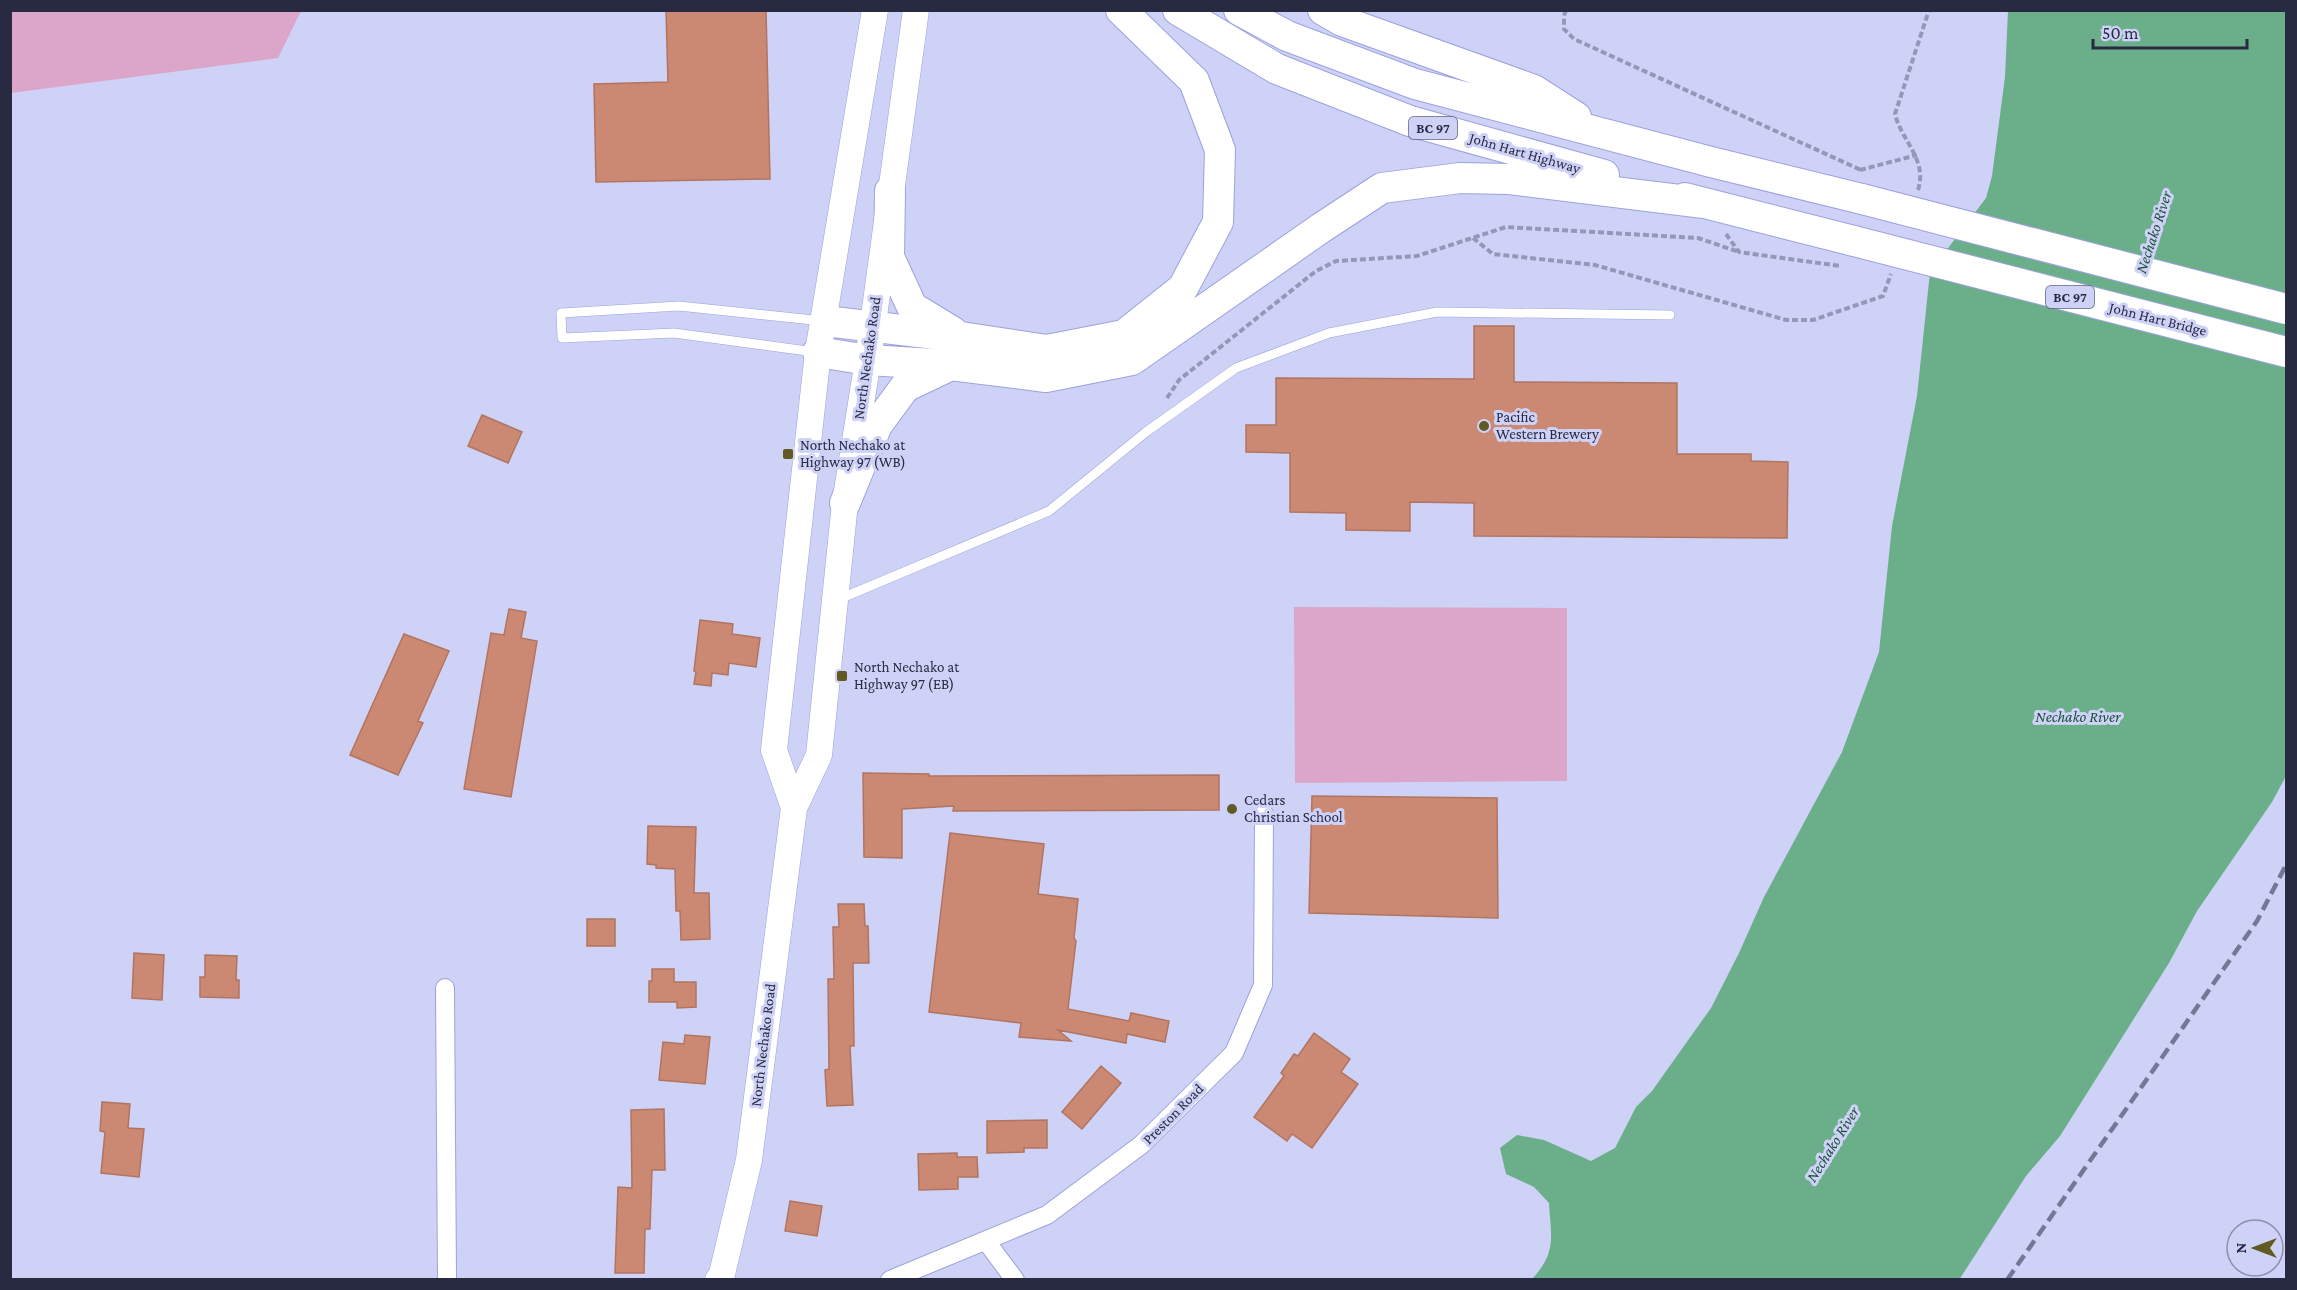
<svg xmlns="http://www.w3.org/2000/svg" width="2297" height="1290" font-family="'Crimson Pro',serif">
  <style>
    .green { fill: #dba6c9 }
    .water { fill: #6bae8a }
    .building { fill: #cb8973; stroke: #b27460; stroke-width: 1.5 }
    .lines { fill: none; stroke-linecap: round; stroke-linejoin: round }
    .service-casing { stroke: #9ca2dc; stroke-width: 10 }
    .minor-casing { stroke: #9ca2dc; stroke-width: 20 }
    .secondary-casing { stroke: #9ca2dc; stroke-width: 27 }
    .trunk-casing { stroke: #9ca2dc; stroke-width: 32 }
    .path { stroke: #9498b8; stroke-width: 4; stroke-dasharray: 6 3; stroke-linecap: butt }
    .service { stroke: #fff; stroke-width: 9 }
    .minor { stroke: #fff; stroke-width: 18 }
    .secondary { stroke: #fff; stroke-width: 26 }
    .trunk { stroke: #fff; stroke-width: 30 }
    .rail { stroke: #747795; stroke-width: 4.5; stroke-dasharray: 12 6; stroke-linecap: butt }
    .trunk-bridge-casing { stroke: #9ca2dc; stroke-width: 32; stroke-linecap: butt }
    .trunk-bridge { stroke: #fff; stroke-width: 30 }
    .poi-dot { fill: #625925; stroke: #ced2f7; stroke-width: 2 }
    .labels { text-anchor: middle; stroke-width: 6; stroke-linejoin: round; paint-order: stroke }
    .shield { fill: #ced2f7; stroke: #5a5c78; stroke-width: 1.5 }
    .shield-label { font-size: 14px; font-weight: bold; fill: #282a41 }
    .street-label { font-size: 15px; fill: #282a41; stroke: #ced2f7 }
    .poi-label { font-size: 15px; fill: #282a41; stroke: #ced2f7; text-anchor: start }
    .water-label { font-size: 16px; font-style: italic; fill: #1c5037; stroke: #ced2f7 }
  </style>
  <rect width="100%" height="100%" fill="#ced2f7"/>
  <path class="green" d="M10,11L11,10L301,11L278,58L11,93Z
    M1294,607L1567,608V781L1295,783Z"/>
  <path class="water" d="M2008,11H2286V776L2272,802L2197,911L2169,963L2060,1136L2026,1176L1959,1280L1532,1279C1557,1252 1551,1237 1549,1203L1534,1187L1506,1174L1500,1148L1517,1135L1544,1140L1591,1161L1615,1148L1636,1107L1652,1091L1711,1008L1739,953L1764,897L1842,752L1879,652L1892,526L1917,396L1930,272L1986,198L1992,176L2005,77Z"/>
  <path class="building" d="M666,10H766L770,179L596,182L594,84L668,82Z
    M1474,326H1514V382L1677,383V454H1751V461L1788,462L1787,538L1474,536V503L1410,502V531L1346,530V513L1290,512V453L1246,452V425H1276V378L1474,379Z
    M482,415L522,432L508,463L468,446Z
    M509,609L526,612L521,638L537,641L511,797L464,789L491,633L504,635Z
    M700,620L733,624L732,634L760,638L756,667L729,663L728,675L712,673L711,686L694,684L696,672L694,671Z
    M404,634L449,651L418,721L423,723L398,775L350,755Z
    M863,773L929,774V776L1219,775V810L953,811L954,806L902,809V858L864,857Z
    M1312,796L1497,798L1498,918L1309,913Z
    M648,826L696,827L694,893H709L710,939L681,940L680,911H676L675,869L656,868V865L647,864Z
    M950,833L1044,844L1038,894L1078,899L1074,938L1076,941L1068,1009L1129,1021L1131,1013L1169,1021L1165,1042L1127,1034L1126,1043L1058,1030L1071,1041L1019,1037L1021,1023L929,1012Z
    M838,904H864L865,926H868L869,963H853L854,1046H850L853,1105L827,1106L825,1070L829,1069L828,979H834L833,927H839Z
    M587,919H615V946H587Z
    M134,953L164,955L162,1000L132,998Z
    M205,955L237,956L236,980H239V998L200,997V977H205Z
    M652,969H674V982H696V1007L677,1008V1002H649V981H652Z
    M1314,1033L1350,1059L1341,1072L1358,1084L1312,1148L1292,1134L1287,1141L1254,1117L1284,1076L1281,1073L1294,1054L1298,1056Z
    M685,1035L710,1037L705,1084L659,1080L663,1042L684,1044Z
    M1101,1066L1121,1083L1082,1129L1062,1112Z
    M102,1102L130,1104L128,1128L144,1129L139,1177L101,1173L105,1132L100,1131Z
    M664,1109L665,1170H652L650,1229H645L644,1273H615L618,1187L632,1188L631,1110Z
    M1047,1120V1148H1024V1152L987,1153V1121Z
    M957,1153V1157H977L978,1177H958V1189L919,1190L918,1154Z
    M790,1201L822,1206L817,1236L785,1231Z"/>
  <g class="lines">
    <g class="service-casing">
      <path id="service" d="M815,352L674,333L562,338L561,313L679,306L823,321
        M837,600L1049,511L1146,432L1236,368L1329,333L1437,312L1670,315"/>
    </g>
    <g class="minor-casing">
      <path id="minor" d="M445,988L447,1280
        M986,1241L1015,1280
        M890,1280L1047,1215L1141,1145L1234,1053L1263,985L1264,814"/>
    </g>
    <g class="secondary-casing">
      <path id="secondary" d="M794,808L774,750L818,352L875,10
        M718,1280L722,1274L749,1160L794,808L819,755L845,503L868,360L916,10"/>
    </g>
    <g class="trunk-casing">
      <path id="trunk" d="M1178,10L1277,69L1410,121L1604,175
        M1239,10L1287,36L1415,84L1711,162L1862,199
        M1323,10L1342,21L1534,90L1576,117
        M890,191L889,257L912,307L953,332
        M1685,198L1854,241
        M825,321L961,337L1047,350L1124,335L1183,288L1218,222L1220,150L1194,81L1121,10
        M818,352L868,360L950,365L1046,377L1132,360L1321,228L1382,188L1460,178L1509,179L1704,203
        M845,503L877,425L905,387L947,367"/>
    </g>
    <path class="path" d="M1566,10L1564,16V29L1574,39L1861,170
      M1860,170L1917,155
      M1918,190C1928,160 1901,140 1895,114L1929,10
      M1726,234L1739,252L1840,266
      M1473,238L1493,254L1595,265L1786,320H1813L1883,296L1891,274
      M1167,398L1179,380L1316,271L1336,261L1417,256L1506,227L1698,238L1739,252"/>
    <use href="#service" class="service"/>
    <use href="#minor" class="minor"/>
    <use href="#secondary" class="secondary"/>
    <use href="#trunk" class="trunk"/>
    <path class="rail" d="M2007,1280L2257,921L2286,865"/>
    <g class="trunk-bridge-casing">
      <path id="trunk-bridge" d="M1862,199L2286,309
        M1854,241L2286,352"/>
    </g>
    <use href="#trunk-bridge" class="trunk-bridge"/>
  </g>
  <g class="poi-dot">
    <circle cx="1484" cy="426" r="6"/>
    <rect x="782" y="448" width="12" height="12" rx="3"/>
    <rect x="836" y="670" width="12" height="12" rx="3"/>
    <circle cx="1232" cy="809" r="6"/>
  </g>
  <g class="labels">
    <g class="shield">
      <rect x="1409" y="117" width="48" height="22" rx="4.5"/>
      <rect x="2046" y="286" width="48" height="22" rx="4.5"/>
    </g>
    <g class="shield-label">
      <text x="1433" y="133">BC 97</text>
      <text x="2070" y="302">BC 97</text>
    </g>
    <g class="street-label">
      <text transform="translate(1525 153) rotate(16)" y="5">John Hart Highway</text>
      <text transform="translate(2158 319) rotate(14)" y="5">John Hart Bridge</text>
      <text transform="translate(867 358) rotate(-82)" y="5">North Nechako Road</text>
      <text transform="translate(763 1045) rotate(-83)" y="5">North Nechako Road</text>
      <text transform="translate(1173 1114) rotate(-45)" y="5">Preston Road</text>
    </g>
    <g class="poi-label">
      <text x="1496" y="422">Pacific<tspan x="1496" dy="17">Western Brewery</tspan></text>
      <text x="800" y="450">North Nechako at<tspan x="800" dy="17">Highway 97 (WB)</tspan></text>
      <text x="854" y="672">North Nechako at<tspan x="854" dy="17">Highway 97 (EB)</tspan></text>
      <text x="1244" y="805">Cedars<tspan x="1244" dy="17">Christian School</tspan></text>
    </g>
    <g class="water-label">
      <text transform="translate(2153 232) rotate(-72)" y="6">Nechako River</text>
      <text x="2078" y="722">Nechako River</text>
      <text transform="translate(1832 1144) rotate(-58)" y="6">Nechako River</text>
    </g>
  </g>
  <rect width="2297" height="1290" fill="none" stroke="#282a41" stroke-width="24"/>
  <g transform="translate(2255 1248) rotate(270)"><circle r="28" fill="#ced2f7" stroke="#8c8fae" stroke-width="1.5"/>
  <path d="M0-4.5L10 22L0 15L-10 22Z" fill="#625925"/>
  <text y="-9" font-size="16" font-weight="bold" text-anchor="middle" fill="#282a41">N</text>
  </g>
  <path d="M2093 39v9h154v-9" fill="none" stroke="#282a41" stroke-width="3"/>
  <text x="2102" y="39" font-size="18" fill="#282a41" stroke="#ced2f7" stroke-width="4.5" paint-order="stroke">50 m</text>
</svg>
